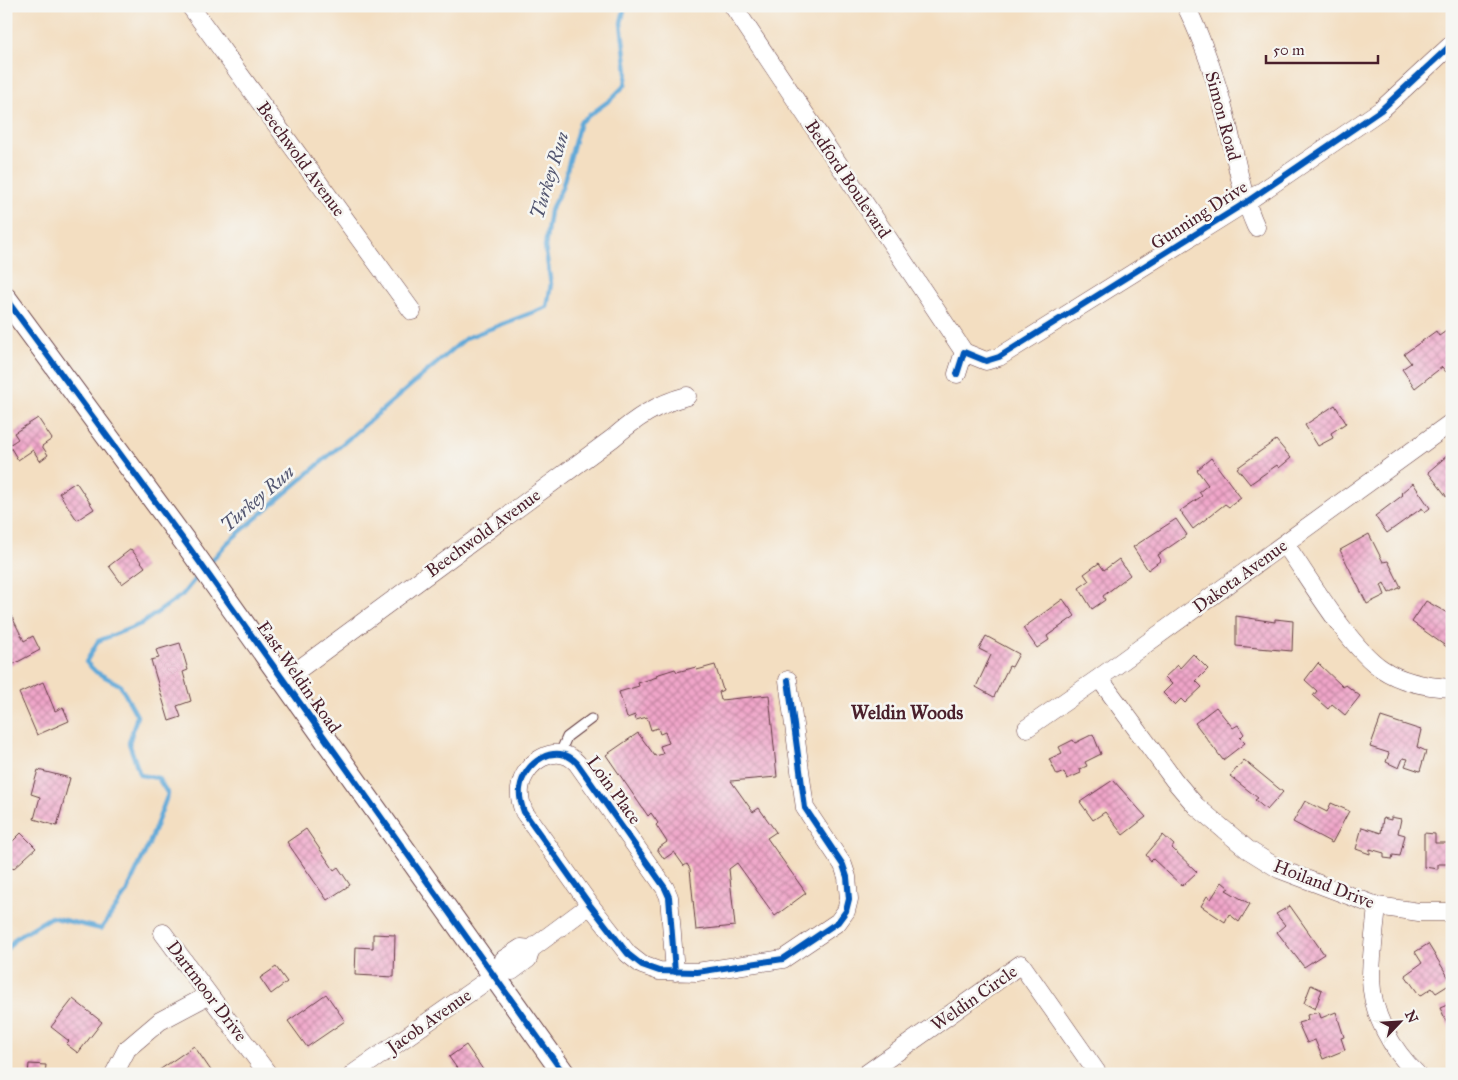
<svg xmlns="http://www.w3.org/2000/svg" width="1458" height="1080" font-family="'IM FELL Great Primer',serif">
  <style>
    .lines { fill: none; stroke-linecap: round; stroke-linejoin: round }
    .stream { stroke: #61a9d8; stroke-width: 4.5 }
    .building { fill: url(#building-cross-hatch) }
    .service-casing { stroke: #633c42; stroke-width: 11 }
    .minor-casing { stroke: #633c42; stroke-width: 19 }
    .tertiary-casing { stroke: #633c42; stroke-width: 24 }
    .service { stroke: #fff; stroke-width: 9 }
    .minor { stroke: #fff; stroke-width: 18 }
    .tertiary { stroke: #fff; stroke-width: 22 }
    .cycleway-casing { stroke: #f6f6f2; stroke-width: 9 }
    .cycleway { stroke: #0057b8; stroke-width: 6 }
    .labels { text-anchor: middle; stroke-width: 5; stroke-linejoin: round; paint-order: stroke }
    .street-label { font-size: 18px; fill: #4a1f2b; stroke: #f6f6f2 }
    .water-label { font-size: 19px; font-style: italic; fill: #535670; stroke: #f6f6f2 }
    .neighbourhood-label { font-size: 19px; font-weight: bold; fill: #4a1f2b; stroke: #f6f6f2 }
  </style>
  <defs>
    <pattern id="building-cross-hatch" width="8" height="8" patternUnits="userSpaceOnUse" patternTransform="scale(1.25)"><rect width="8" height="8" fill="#f0a5c9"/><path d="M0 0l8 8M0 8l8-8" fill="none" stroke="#c486a3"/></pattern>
  </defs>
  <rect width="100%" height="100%" fill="#f6f6f2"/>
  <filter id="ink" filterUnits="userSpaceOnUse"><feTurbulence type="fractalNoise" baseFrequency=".02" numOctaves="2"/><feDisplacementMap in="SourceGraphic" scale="10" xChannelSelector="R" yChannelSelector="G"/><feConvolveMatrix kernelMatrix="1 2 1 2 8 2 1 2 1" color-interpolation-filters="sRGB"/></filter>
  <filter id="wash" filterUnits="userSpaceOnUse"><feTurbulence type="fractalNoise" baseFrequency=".0096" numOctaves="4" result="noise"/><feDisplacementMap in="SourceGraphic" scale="20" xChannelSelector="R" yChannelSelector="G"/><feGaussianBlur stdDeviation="1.12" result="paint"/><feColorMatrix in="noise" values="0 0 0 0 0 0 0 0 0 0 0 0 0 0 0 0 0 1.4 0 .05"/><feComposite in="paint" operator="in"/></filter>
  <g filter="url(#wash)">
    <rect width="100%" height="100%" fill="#f3dec1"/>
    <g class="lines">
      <path class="stream" d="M209,564L227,543L466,338L547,307L551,284L545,247L550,211L562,188L580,122L610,100L625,85L627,72L621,23L625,6
        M6,950L16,938L51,917L101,929L126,893L149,844L168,794L158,778L140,775L129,743L137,716L120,685L96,672L86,662L98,641L141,624L182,595L200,573"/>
    </g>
    <g id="blocks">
      <path class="building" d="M1452,327V368L1446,372L1442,367L1415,388L1402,369L1411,363L1404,354L1436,331L1439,336Z
        M1335,405L1346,423L1331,433L1333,438L1318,446L1305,425Z
        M38,418L52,439L42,446L48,455L40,461L33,450L18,460L9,445L18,439L14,433Z
        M1276,440L1291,458L1279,468L1277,465L1250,484L1237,468Z
        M1449,454L1452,455V501L1449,496L1447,497L1428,472Z
        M1211,458L1241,498L1229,507L1225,504L1193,529L1180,511L1202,496L1199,492L1208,485L1197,470Z
        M76,482L94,509L77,520L59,493Z
        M1413,483L1430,508L1425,512L1422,508L1387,533L1375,516L1403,495L1401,493Z
        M1176,519L1187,535L1158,555L1161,560L1148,570L1133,547Z
        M1369,534L1383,562L1388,561L1401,587L1389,593L1384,583L1381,585L1385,595L1367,604L1340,550Z
        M131,549L145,567L122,584L109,566Z
        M1119,559L1130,575L1103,596L1105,600L1092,609L1079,588L1089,581L1084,574L1099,563L1104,570Z
        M1063,599L1075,616L1047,636L1049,640L1037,648L1023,628Z
        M1426,601L1449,614L1452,610L1451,650L1412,622Z
        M11,615L24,641L33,636L40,650L10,666L6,659V617Z
        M1236,616L1275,622V619L1293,621L1292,651L1236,646Z
        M986,636L1019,654L1012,667L1009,666L994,697L976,687L991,655L979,649Z
        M180,643L188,670L183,672L191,701L177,706L181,717L169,721L151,660L159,658L156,650Z
        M1193,654L1208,669L1196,681L1202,687L1185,703L1181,699L1175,705L1163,693L1172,684L1165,677L1178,665L1180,668Z
        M1318,663L1343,687L1346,685L1360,696L1345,715L1332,704L1328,709L1313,696L1317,691L1305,680Z
        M715,665L723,690L719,692L721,700L769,695L777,777L731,781L753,812L759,808L776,832L767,838L806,893L775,916L737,863L729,869L735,926L696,930L690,869L687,864L684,866L674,852L664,859L657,849L667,842L656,825L658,823L651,813L648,816L606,755L638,733L655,756L663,754L660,746L669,743L665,732L660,734L658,728L651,730L647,717L636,720L635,715L627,718L619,692L639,686L638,683L657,677L656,675L675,669L677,672L696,667L697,670Z
        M43,682L55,711L63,707L69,721L37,735L19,693Z
        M1216,707L1233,728L1238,725L1244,734L1240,738L1245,743L1223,760L1195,723Z
        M1381,717L1421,730L1417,747L1426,751L1420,771L1405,766L1408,759L1403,758L1399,768L1386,762L1389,753L1370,747Z
        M1093,734L1101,754L1085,762L1087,766L1080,769L1081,773L1067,779L1064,772L1057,775L1049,759L1062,753L1059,747L1073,740L1075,743Z
        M1244,760L1283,792L1267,810L1255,800L1258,798L1230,776Z
        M38,770L70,778L57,826L34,819L40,797L31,794Z
        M1113,780L1146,817L1123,835L1105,812L1093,820L1080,802Z
        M1305,801L1327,812L1331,803L1349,811L1332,843L1293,822Z
        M1391,817L1401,819L1398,833L1405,835L1400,856L1393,855L1392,859L1384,858V853L1370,849V854L1356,849L1362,827L1381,833L1383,818L1391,820Z
        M306,829L334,870L338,867L350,885L327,900L287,842Z
        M21,833L36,848L13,869L6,862V843L10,844Z
        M1424,833L1435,834V843H1452V864H1438V869L1424,867Z
        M1163,835L1174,845L1172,848L1197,872L1182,886L1153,859L1151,861L1146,855Z
        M1222,882L1229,888L1226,890L1250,904L1239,922L1229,914L1225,922L1201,906L1207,896L1211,899Z
        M1290,906L1324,954L1304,967L1277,932L1285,925L1276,914Z
        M373,934L395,935L394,977L355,975L356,947L373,948Z
        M1428,944L1452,983L1436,993L1432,988L1420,996L1405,975L1422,963L1415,952Z
        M276,967L287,982L271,994L260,978Z
        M1311,985L1322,990L1315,1009L1304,1003Z
        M326,994L345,1021L307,1047L288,1021Z
        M73,999L102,1022L78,1053L66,1044L69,1041L51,1027Z
        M1452,1003V1033L1440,1008Z
        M1319,1012L1321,1018L1336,1012L1344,1037L1341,1038L1345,1050L1323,1059L1315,1040L1307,1043L1298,1023L1308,1020L1307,1015Z
        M466,1045L486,1074H461L449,1057Z
        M194,1046L212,1072L160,1074L158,1071Z
        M29,1064L46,1065L45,1074H28Z"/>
    </g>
  </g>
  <g filter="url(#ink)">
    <use href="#blocks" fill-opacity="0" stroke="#633c42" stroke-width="1"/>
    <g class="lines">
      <g class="service-casing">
        <path id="service" d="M560,753L567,737L591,719"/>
      </g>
      <g class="minor-casing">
        <path id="minor" d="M190,6L412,311
          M733,6L964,352
          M1186,6C1205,45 1219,88 1229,130C1237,164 1242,196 1256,227
          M957,374L964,352L986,361L999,357L1245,203L1381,110L1452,44
          M1285,544C1309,578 1349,647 1382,669C1403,683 1427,687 1452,688
          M1099,678L1174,780L1196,806L1247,849L1279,869L1377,906L1419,912H1452
          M283,681L613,438C636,418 657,404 687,396
          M1027,728L1099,678L1452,422
          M1377,906C1375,930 1371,955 1371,979C1372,1015 1392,1050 1417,1074
          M163,933L268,1074
          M505,968L512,971L528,959L531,949L590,905
          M505,968L504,959L521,948L531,949
          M675,972L669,897L665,888L577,763C557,741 523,762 520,789C519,797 521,804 524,812L590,905L628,954L642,965L659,971L697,972L783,959L838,922L846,911L849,899L847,877L843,865L805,808L788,680
          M114,1074L127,1049L160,1021L209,995
          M353,1074L505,968
          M866,1074L1021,964L1098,1074"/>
      </g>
      <g class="tertiary-casing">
        <path id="tertiary" d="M6,299L188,546L564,1074"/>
      </g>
      <use href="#service" class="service"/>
      <use href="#minor" class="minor"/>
      <use href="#tertiary" class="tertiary"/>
      <g class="cycleway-casing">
        <path id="cycleway" d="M6,299L188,546L564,1074
          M957,374L964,352L986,361L999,357L1245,203L1381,110L1452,44
          M675,972L669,897L665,888L577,763C557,741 523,762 520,789C519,797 521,804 524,812L590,905L628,954L642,965L659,971L697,972L783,959L838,922L846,911L849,899L847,877L843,865L805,808L788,680"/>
      </g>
      <use href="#cycleway" class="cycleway"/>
    </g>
  </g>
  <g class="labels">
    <g class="street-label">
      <text transform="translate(1223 116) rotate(75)" y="6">Simon Road</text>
      <text transform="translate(301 159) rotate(54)" y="6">Beechwold Avenue</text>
      <text transform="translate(848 179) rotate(56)" y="6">Bedford Boulevard</text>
      <text transform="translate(1199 215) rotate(-33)" y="6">Gunning Drive</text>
      <text transform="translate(483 533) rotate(-36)" y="6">Beechwold Avenue</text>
      <text transform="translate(1240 576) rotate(-36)" y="6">Dakota Avenue</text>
      <text transform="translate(299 677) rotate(55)" y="6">East Weldin Road</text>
      <text transform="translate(614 790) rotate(54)" y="6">Loin Place</text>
      <text transform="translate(1324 884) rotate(21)" y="6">Hoiland Drive</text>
      <text transform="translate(207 991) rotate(53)" y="6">Dartmoor Drive</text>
      <text transform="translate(974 998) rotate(-35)" y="6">Weldin Circle</text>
      <text transform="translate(429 1021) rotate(-35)" y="6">Jacob Avenue</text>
    </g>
    <g class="water-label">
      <text transform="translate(549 175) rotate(-73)" y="7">Turkey Run</text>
      <text transform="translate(257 498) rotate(-41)" y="7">Turkey Run</text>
    </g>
    <g class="neighbourhood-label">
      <text x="907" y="719">Weldin Woods</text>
    </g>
  </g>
  <rect width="1458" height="1080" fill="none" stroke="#f6f6f2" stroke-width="25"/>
  <g transform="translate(1400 1022) rotate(65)" stroke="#f6f6f2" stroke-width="4" paint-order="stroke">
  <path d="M0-4L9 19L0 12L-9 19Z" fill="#4a1f2b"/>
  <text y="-8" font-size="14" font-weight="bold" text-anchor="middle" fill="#4a1f2b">N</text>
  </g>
  <path d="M1266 55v8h112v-8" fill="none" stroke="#4a1f2b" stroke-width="2.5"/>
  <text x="1273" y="55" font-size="15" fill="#4a1f2b" stroke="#f6f6f2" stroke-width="4" paint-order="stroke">50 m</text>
</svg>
